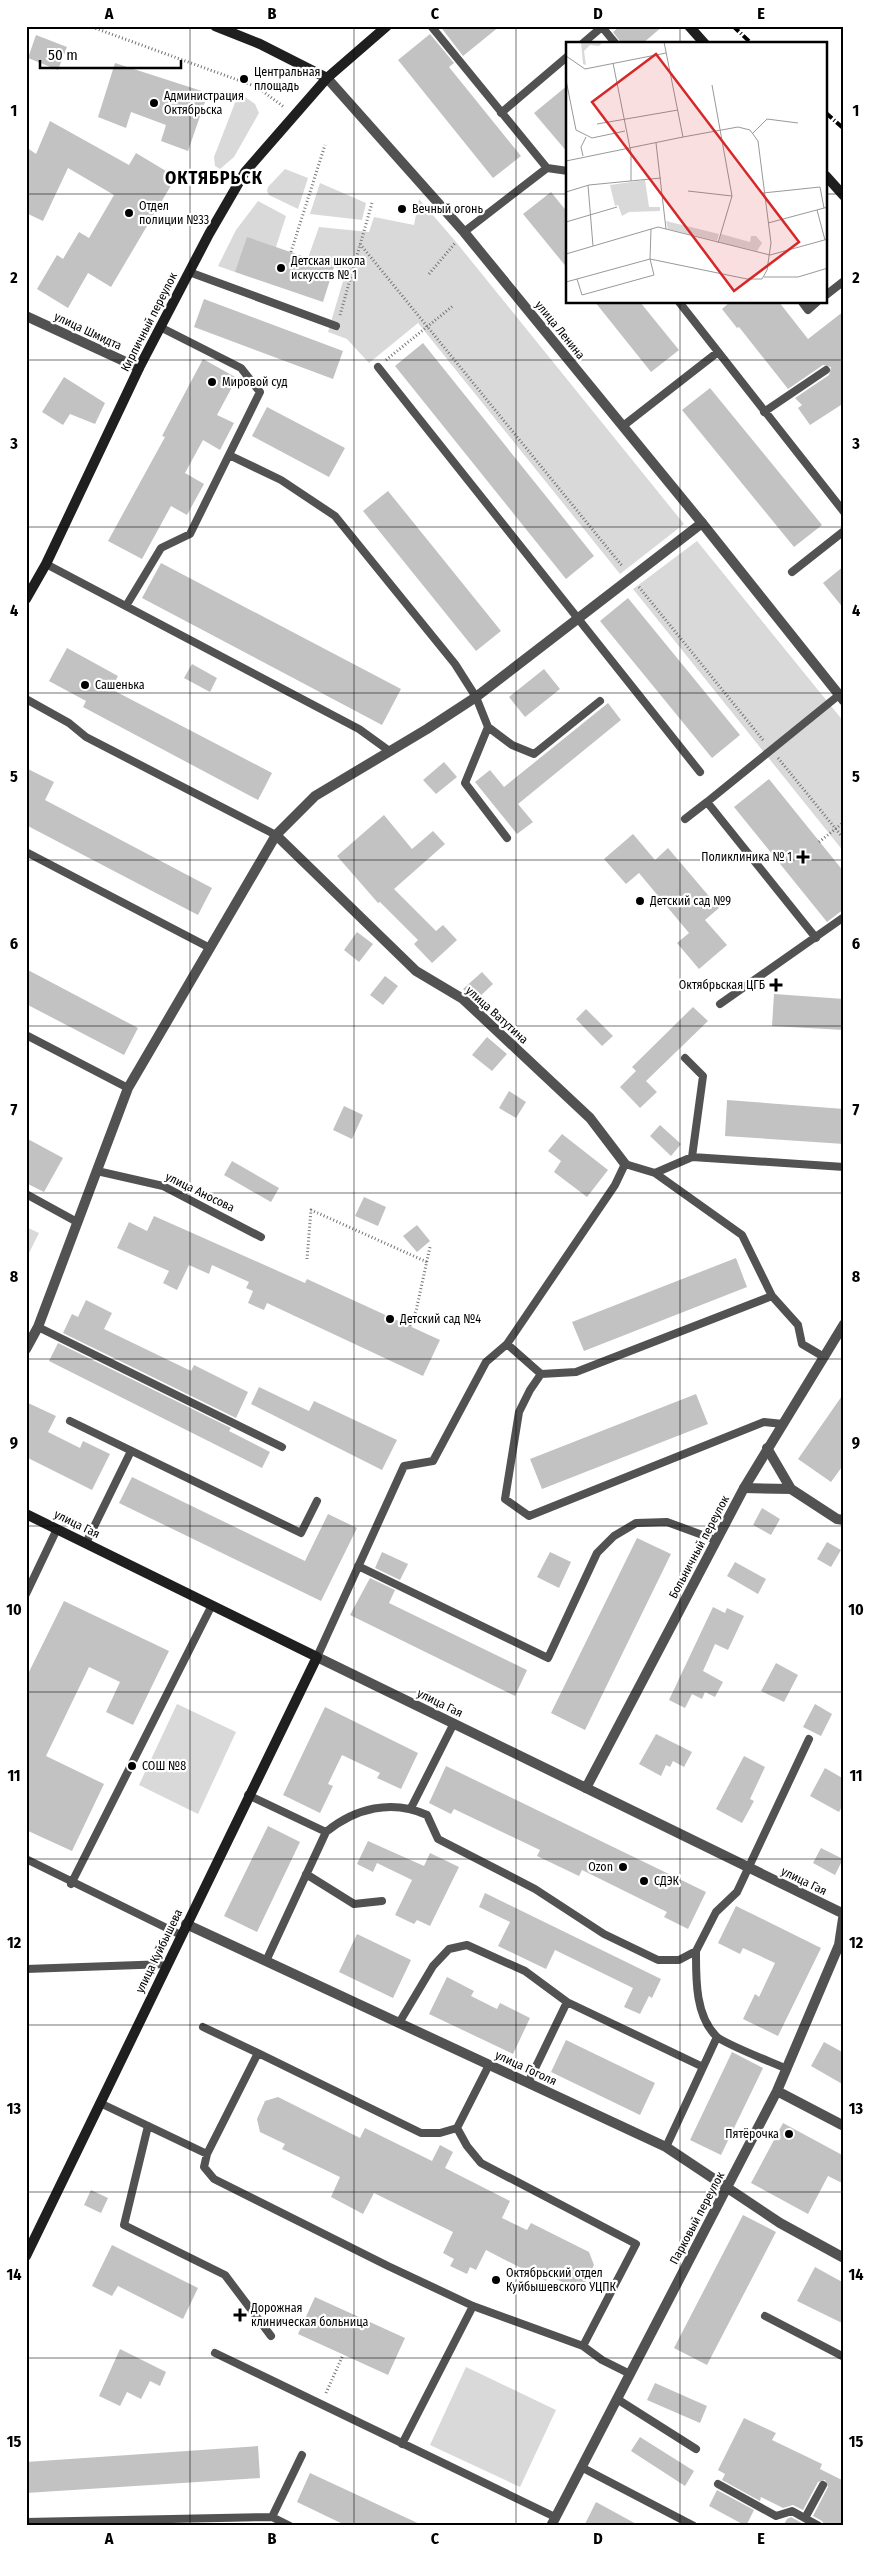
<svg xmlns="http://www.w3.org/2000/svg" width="870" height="2552" font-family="'Fira Sans Condensed',sans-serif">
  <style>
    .green { fill: #d9d9d9 }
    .building { fill: #c2c2c2 }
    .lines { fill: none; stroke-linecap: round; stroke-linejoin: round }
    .path { stroke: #747474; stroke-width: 3; stroke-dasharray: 1 2.5; stroke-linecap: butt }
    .service { stroke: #525252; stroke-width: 8 }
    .minor { stroke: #525252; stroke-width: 10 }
    .tertiary { stroke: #525252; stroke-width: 10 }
    .secondary { stroke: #1f1f1f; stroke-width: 10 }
    .rail { stroke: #000; stroke-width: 4; stroke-dasharray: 8 2.5 1 2.5; stroke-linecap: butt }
    .grid { fill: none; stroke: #000; stroke-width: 1; stroke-opacity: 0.55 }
    .poi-dot { fill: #000; stroke: #fff; stroke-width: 2 }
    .labels { text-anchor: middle; stroke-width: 4.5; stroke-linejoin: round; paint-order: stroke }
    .poi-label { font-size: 12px; fill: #000; stroke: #fff; text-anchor: start }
    .street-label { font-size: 12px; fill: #000; stroke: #fff }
    .district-label { font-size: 18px; font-weight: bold; letter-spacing: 1px; fill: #000; stroke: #fff }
    .inset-road { fill: none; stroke: #999; stroke-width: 1 }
    .view { fill: #d62828; fill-opacity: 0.15; stroke: #d62828; stroke-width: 2.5 }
    .inset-edge { fill: none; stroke: #000; stroke-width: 2.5 }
    .neatline { fill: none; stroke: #000; stroke-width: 2 }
    .grid-label { font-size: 16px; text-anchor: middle; font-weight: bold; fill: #000 }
  </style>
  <rect width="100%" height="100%" fill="#fff"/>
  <path class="green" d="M241,94L255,104L259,113L234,157L220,169L215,166L214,157L238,95Z
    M285,169L308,178L298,209L269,195L267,191L268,187Z
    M320,183L366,203L362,220L310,214Z
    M419,199L456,242L684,524L620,574L418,323L369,363L347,339L328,332L346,271L308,258L319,227L369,232L374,217L414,225Z
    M258,201L286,216L276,247L235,272L218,266L236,230Z
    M697,541L844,722V852L633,589Z
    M26,1227L39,1233L26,1259Z
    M177,1704L236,1732L198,1814L139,1785Z
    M466,2367L556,2410L520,2487L430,2445Z"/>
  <path class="building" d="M440,26H500L463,56Z
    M620,26H663L642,44H622L613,32Z
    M430,34L454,63L449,67L521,156L493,178L398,60Z
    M36,35L67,47L58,70L28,58Z
    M115,63L208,93L188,151L161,141L166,125L131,112L126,128L98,117Z
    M568,85V153L534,113Z
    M50,121L129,165L136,153L176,177L111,287L88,273L68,308L37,289L57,255L63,259L79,232L89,238L114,195L68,168L43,221L26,213V147L36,154Z
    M551,192L568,213V269L523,214Z
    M247,237L334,267L323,302L235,272Z
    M204,299L343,351L333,379L194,327Z
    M595,302H640L679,350L651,372Z
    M730,302H779L808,339L844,311V403L810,425L798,408L802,405L795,398L829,375L831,367L823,365L788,389L739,327L737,328L722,309Z
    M423,343L594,556L566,579L395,366Z
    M203,359L237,378L217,415L234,423L220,450L203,440L185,473L204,484L187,515L171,506L142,559L108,541L165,437L162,436Z
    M64,377L105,403L95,424L70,414L63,425L42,412Z
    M710,388L822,525L794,547L682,410Z
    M267,407L345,448L329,477L252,436Z
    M388,491L501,631L476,651L363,511Z
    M161,563L401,689L382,725L142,598Z
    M844,566V609L823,583Z
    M628,598L740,735L712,758L600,621Z
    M67,648L118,676L111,689L272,773L258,800L83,707L86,701L49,681Z
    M192,664L217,678L210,692L184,678Z
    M544,669L560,689L525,717L509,697Z
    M608,703L621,720L518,804L533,822L517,834L475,782L490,770L504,787Z
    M444,762L457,777L436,794L423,780Z
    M26,768L54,782L45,800L212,888L198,915L26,825Z
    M769,779L844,872V909L827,922L734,807Z
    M384,815L412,849L433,831L445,844L394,889L436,931L443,925L457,940L432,963L414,944L418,940L380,902L378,903L337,856Z
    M633,834L655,860L668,848L719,908L705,920L727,945L699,969L677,943L689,933L639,873L626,884L604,859Z
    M357,932L373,944L359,962L344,950Z
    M26,969L138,1028L124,1055L26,1004Z
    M482,972L493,984L475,1001L463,989Z
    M385,976L398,986L383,1005L370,995Z
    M774,994L844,999V1030L772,1026Z
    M693,1007L708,1021L646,1081L657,1092L640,1108L620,1087L636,1071L632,1067Z
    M586,1009L613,1036L602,1046L576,1019Z
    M487,1037L507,1054L492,1071L472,1055Z
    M509,1091L526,1102L516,1118L499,1108Z
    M727,1100L844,1109V1144L725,1136Z
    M344,1106L363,1115L352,1139L333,1130Z
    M660,1125L681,1144L671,1156L650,1136Z
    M562,1134L608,1170L587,1197L554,1172L561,1161L548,1151Z
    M26,1138L63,1158L44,1192L26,1183Z
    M232,1161L279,1188L271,1202L224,1175Z
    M364,1197L386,1207L378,1226L355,1216Z
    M154,1216L305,1283L307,1279L440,1340L423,1376L267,1303L264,1310L248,1303L253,1291L246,1288L249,1282L212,1265L209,1274L189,1265L177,1290L163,1283L169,1271L117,1248L129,1222L147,1231Z
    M417,1225L430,1241L417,1252L403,1236Z
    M736,1258L747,1287L584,1351L572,1322Z
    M86,1300L112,1313L104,1329L191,1371L194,1365L248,1392L236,1418L63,1333L72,1314L78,1317Z
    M58,1343L231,1428L229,1431L270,1452L262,1468L49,1361Z
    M259,1387L309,1411L314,1401L397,1440L382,1470L251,1404Z
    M844,1393V1464L831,1482L798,1459Z
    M696,1394L708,1424L542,1489L530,1459Z
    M26,1402L56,1416L48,1432L80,1448L83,1441L110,1454L92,1490L26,1457Z
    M132,1477L305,1561L328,1514L357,1528L321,1601L119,1503Z
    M762,1508L780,1519L771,1535L753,1525Z
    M637,1538L671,1554L585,1730L551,1713Z
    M827,1542L841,1550L831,1567L817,1559Z
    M382,1552L408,1564L400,1580L375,1568Z
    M550,1552L571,1562L559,1588L537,1577Z
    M735,1562L766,1579L758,1594L727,1576Z
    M370,1578L395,1590L389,1603L527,1670L515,1696L350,1615Z
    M64,1601L169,1651L133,1725L106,1712L120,1682L89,1667L46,1756L104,1784L72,1851L26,1830V1678Z
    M713,1607L725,1613L727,1608L744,1616L728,1650L715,1644L703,1671L723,1682L715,1697L705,1692L702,1699L692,1694L685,1708L669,1700Z
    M776,1663L798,1675L784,1702L761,1691Z
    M815,1704L832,1714L821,1736L803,1727Z
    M325,1707L418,1753L401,1789L377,1778L380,1773L342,1755L328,1784L333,1786L320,1813L283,1795Z
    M656,1734L692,1752L684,1767L673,1761L670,1767L666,1765L661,1776L639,1764Z
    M744,1756L765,1767L750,1799L754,1801L742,1823L716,1809Z
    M446,1766L706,1892L688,1929L664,1917L667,1912L582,1870L579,1876L537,1856L540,1850L454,1809L451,1814L429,1803Z
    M825,1768L844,1779V1803L839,1812L810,1796Z
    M268,1826L300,1842L257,1932L224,1916Z
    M368,1841L424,1866L430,1853L459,1867L430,1926L417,1920L414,1924L395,1915L412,1880L377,1863L373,1872L357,1864Z
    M821,1848L843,1859L835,1875L813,1863Z
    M485,1893L661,1979L652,1998L649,1996L640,2014L624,2007L633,1988L555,1950L546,1969L498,1946L510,1922L479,1907Z
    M736,1906L821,1948L778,2036L743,2019L755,1994L759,1997L775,1963L743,1948L740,1954L718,1943Z
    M357,1934L411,1960L393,1998L339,1972Z
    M447,1977L474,1991L471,1996L497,2009L500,2003L530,2018L513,2054L429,2014Z
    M566,2040L655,2083L640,2115L551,2072Z
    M824,2042L844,2053V2085L811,2066Z
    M732,2052L763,2068L721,2155L690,2140Z
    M278,2097L360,2138L365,2128L432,2161L440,2145L453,2152L445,2168L510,2201L502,2218L527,2230L531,2223L589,2252L594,2265L585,2283L572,2287L548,2275L546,2281L486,2250L476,2270L470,2267L467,2274L450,2266L454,2259L443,2253L453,2232L374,2193L363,2214L331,2197L340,2177L282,2149L285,2144L260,2132L257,2119L265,2101Z
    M783,2123L844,2156V2184L828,2176L808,2214L751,2183Z
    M91,2190L108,2198L101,2213L84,2205Z
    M743,2215L776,2232L707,2365L674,2348Z
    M112,2245L198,2288L183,2319L118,2286L112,2296L92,2286Z
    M815,2267L844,2283V2324L797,2301Z
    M315,2297L405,2338L388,2375L298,2334Z
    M120,2349L166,2372L160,2386L150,2381L141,2399L127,2392L120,2406L99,2396Z
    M655,2383L707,2406L700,2423L647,2400Z
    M744,2418L776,2433L772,2440L822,2464L820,2469L844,2481V2526H825L822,2521L813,2516L828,2487L825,2480L818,2482L803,2510L793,2505L783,2508L761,2497L760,2501L722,2480L725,2474L718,2470Z
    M640,2437L694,2471L685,2486L631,2451Z
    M258,2446L260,2478L26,2493V2462Z
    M310,2473L424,2526H347L297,2502Z
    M717,2490L754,2510L746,2526L709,2506Z
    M596,2502L640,2526H584Z
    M791,2517L807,2526H783L787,2519Z"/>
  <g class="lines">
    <path class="path" d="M89,26L257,87L284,107
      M360,244L623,567
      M291,252L325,145
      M429,274L456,242
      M340,315L372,203
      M386,360L454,305
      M639,587L763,740
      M778,758L844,839
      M819,842L844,822
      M307,1259L311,1210L427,1262
      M410,1326L416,1311L430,1247
      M326,2393L343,2355"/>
    <path class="service" d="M431,26L547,168L464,232
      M602,27L616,44
      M582,44L603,26
      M501,113L568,56
      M547,168L568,171
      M189,272L336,326
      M826,295L844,281
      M679,302L844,512
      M802,302L808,310L817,302
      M378,367L700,772
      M764,412L826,370
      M623,426L718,352
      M229,455L281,480L335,516L455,664L476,697L488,727L512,745L534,754L600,701
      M46,564L359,729L388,750
      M792,572L844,531
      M126,606L161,548L190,534L260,392L241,368L160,327
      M26,699L69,723L86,737L276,835
      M488,727L465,783L507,838
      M685,819L707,802
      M26,852L210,948
      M816,938L707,802L839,695
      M720,1004L844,917
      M26,1035L128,1088
      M685,1058L703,1076L692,1157
      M97,1171L163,1186L261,1237
      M655,1173L692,1157L844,1167
      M26,1194L77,1222
      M38,1327L282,1447
      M507,1344L541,1374
      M70,1421L301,1533L317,1501
      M783,1424L764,1422L529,1516L505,1499L519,1412L530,1390L541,1374L576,1372L772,1296L798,1325L802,1344L824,1357
      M86,1543L131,1451
      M358,1566L548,1658L597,1553L614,1536L636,1523L667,1522L716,1540
      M26,1594L57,1529
      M317,1657L404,1466L433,1461L486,1362L507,1344L615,1185L625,1164L655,1173L742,1235L772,1296
      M248,1795L326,1832
      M411,1808L454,1723
      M26,1859L181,1935
      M306,1874L354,1904L382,1901
      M71,1884L212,1605
      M696,1951C696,1978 695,2015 716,2036C724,2044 774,2063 787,2069
      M266,1961L326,1832C355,1808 392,1799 427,1815L438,1839L535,1889L604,1934L658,1960H679L696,1951L716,1912L737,1892L809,1739
      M26,1969L167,1964
      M399,2023L433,1966L449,1949L467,1945L525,1971L567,2002L703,2067
      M203,2027L258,2053
      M489,2065L457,2128L467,2146L481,2163L636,2244L583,2346L602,2360L630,2374
      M528,2083L567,2002
      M100,2103L207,2154
      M148,2126L124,2225L225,2275L271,2336
      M457,2128L440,2133H421L258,2053L207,2154L204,2167L214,2179L388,2266L473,2306L583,2346
      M666,2147L717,2037
      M765,2316L844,2357
      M215,2353L555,2517
      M617,2399L696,2449
      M402,2444L473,2306
      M581,2467L694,2526
      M718,2484L776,2516L792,2511L819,2526
      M272,2517L302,2455
      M805,2518L823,2485
      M26,2522L272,2517L290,2526"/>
    <path class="minor" d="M26,316L139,368
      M276,835L416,971L463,999L590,1118L625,1164
      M26,1349L38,1327L128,1088L276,835L315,796L427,729L476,697L702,523
      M767,1448L791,1489L837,1519L844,1520
      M744,1488L791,1489
      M586,1788L844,1914
      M186,1924L666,2147L780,2223L844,2258
      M777,2091L844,2126
      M551,2526L777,2091L839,1945L844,1912"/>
    <path class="tertiary" d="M327,78L464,232L702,523L844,701
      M317,1657L586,1788L744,1488L844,1324"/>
    <path class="secondary" d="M215,26L260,44L327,78
      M689,26L705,44
      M826,176L844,196
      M26,599L46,564L139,368L209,234L245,172L327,78L387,26
      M26,1514L317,1657L26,2256"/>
    <path class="rail" d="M733,26L752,44
      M826,113L844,129"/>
  </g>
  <path class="grid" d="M190,26V2526M354,26V2526M516,26V2526M680,26V44M26,194H568M826,194H844M680,302V2526M26,360H844M26,527H844M26,693H844M26,860H844M26,1026H844M26,1193H844M26,1359H844M26,1526H844M26,1692H844M26,1859H844M26,2025H844M26,2192H844M26,2358H844"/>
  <g class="poi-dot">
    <circle cx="244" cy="79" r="5"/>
    <circle cx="154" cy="103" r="5"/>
    <circle cx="402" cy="209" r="5"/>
    <circle cx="129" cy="213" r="5"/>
    <circle cx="281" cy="268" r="5"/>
    <circle cx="212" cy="382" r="5"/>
    <circle cx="85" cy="685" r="5"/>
    <path d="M800.5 849.5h5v5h5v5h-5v5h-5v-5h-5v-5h5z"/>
    <circle cx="640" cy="901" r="5"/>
    <path d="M773.5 977.5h5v5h5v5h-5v5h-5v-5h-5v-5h5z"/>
    <circle cx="390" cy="1319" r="5"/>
    <circle cx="132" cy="1766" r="5"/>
    <circle cx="623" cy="1867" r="5"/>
    <circle cx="644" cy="1881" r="5"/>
    <circle cx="789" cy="2134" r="5"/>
    <circle cx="496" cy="2280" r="5"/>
    <path d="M237.5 2307.5h5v5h5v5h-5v5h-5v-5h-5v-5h5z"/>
  </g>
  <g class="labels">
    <g class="poi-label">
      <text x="254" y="76">Центральная<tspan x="254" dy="14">площадь</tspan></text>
      <text x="164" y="100">Администрация<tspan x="164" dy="14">Октябрьска</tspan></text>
      <text x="139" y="210">Отдел<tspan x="139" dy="14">полиции №33</tspan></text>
      <text x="412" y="213">Вечный огонь</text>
      <text x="291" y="265">Детская школа<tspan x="291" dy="14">искусств № 1</tspan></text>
      <text x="222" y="386">Мировой суд</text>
      <text x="95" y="689">Сашенька</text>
      <text x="792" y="861" text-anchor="end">Поликлиника № 1</text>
      <text x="650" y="905">Детский сад №9</text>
      <text x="765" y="989" text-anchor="end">Октябрьская ЦГБ</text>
      <text x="400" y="1323">Детский сад №4</text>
      <text x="142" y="1770">СОШ №8</text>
      <text x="613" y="1871" text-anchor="end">Ozon</text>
      <text x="654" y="1885">СДЭК</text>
      <text x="779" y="2138" text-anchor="end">Пятёрочка</text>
      <text x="506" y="2277">Октябрьский отдел<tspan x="506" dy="14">Куйбышевского УЦПК</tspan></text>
      <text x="251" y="2312">Дорожная<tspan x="251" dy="14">клиническая больница</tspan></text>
    </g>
    <g class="street-label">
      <text transform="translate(149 322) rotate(-63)" y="4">Кирпичный переулок</text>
      <text transform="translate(560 330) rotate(51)" y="4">улица Ленина</text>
      <text transform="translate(88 331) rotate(25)" y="4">улица Шмидта</text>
      <text transform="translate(497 1015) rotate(42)" y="4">улица Ватутина</text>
      <text transform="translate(200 1192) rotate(26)" y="4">улица Аносова</text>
      <text transform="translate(77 1524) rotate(26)" y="4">улица Гая</text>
      <text transform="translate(699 1547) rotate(-62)" y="4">Больничный переулок</text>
      <text transform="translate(440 1703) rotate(26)" y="4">улица Гая</text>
      <text transform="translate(804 1881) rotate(26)" y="4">улица Гая</text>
      <text transform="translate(159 1951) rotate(-64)" y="4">улица Куйбышева</text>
      <text transform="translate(526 2068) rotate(25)" y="4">улица Гоголя</text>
      <text transform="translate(697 2218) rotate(-62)" y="4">Парковый переулок</text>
    </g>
    <g class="district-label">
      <text x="214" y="184">ОКТЯБРЬСК</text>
    </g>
  </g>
  <g transform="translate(566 42)">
    <rect width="261" height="261" fill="#fff"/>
    <path d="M15,0H37L33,4L24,3L18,9L20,23L17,22ZM79,138L83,165H94V169L63,170L56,174L52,163L49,164L44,143ZM100,179L153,192L151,199L102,187ZM155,192L184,200L185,194H190L196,201L191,209L153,200Z" fill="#d9d9d9"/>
    <path class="inset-road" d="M0,14L19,27L100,11M47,21L65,111V139M0,38L10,88M146,43L166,154L152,201M31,82L112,68M10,88L26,96L59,89M187,91L201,77L232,81M90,101L100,187M17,114L15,105L20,95M0,119L117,95M22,143L27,204M122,149L166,154M0,150L23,143L95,136M197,151L254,145L258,166M251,168L259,198M0,180L51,165M202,181L262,165M0,212L92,185L204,213M204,213L262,197M198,235H232L262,226M11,237L16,253L88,233L84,217L85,187M0,240L84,217L181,237H196L201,228L205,201L192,99L184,88L172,85L117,95L98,0"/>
    <path class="view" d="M90,12L233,200L168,249L26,60Z"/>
    <rect width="261" height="261" class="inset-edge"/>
  </g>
  <rect width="870" height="2552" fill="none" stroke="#ffffff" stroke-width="55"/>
  <path d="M40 60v8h141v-8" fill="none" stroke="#000000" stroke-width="2.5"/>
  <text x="48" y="60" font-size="15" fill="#000000" stroke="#ffffff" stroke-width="4" paint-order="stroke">50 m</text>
  <rect x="28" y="28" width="814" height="2496" class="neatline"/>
  <g class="grid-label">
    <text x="109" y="19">A</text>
    <text x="272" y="19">B</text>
    <text x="435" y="19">C</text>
    <text x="598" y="19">D</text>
    <text x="761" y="19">E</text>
    <text x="14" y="116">1</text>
    <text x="856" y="116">1</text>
    <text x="14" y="283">2</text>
    <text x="856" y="283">2</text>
    <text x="14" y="449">3</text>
    <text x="856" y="449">3</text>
    <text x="14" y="616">4</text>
    <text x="856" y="616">4</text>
    <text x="14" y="782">5</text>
    <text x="856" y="782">5</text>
    <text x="14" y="949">6</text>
    <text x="856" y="949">6</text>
    <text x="14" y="1115">7</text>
    <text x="856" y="1115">7</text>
    <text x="14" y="1282">8</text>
    <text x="856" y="1282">8</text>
    <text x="14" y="1448">9</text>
    <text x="856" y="1448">9</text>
    <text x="14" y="1615">10</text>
    <text x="856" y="1615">10</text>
    <text x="14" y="1781">11</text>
    <text x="856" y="1781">11</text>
    <text x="14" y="1948">12</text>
    <text x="856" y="1948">12</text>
    <text x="14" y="2114">13</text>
    <text x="856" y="2114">13</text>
    <text x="14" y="2280">14</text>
    <text x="856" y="2280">14</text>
    <text x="14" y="2447">15</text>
    <text x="856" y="2447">15</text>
    <text x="109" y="2544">A</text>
    <text x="272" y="2544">B</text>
    <text x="435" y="2544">C</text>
    <text x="598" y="2544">D</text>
    <text x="761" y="2544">E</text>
  </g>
</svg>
